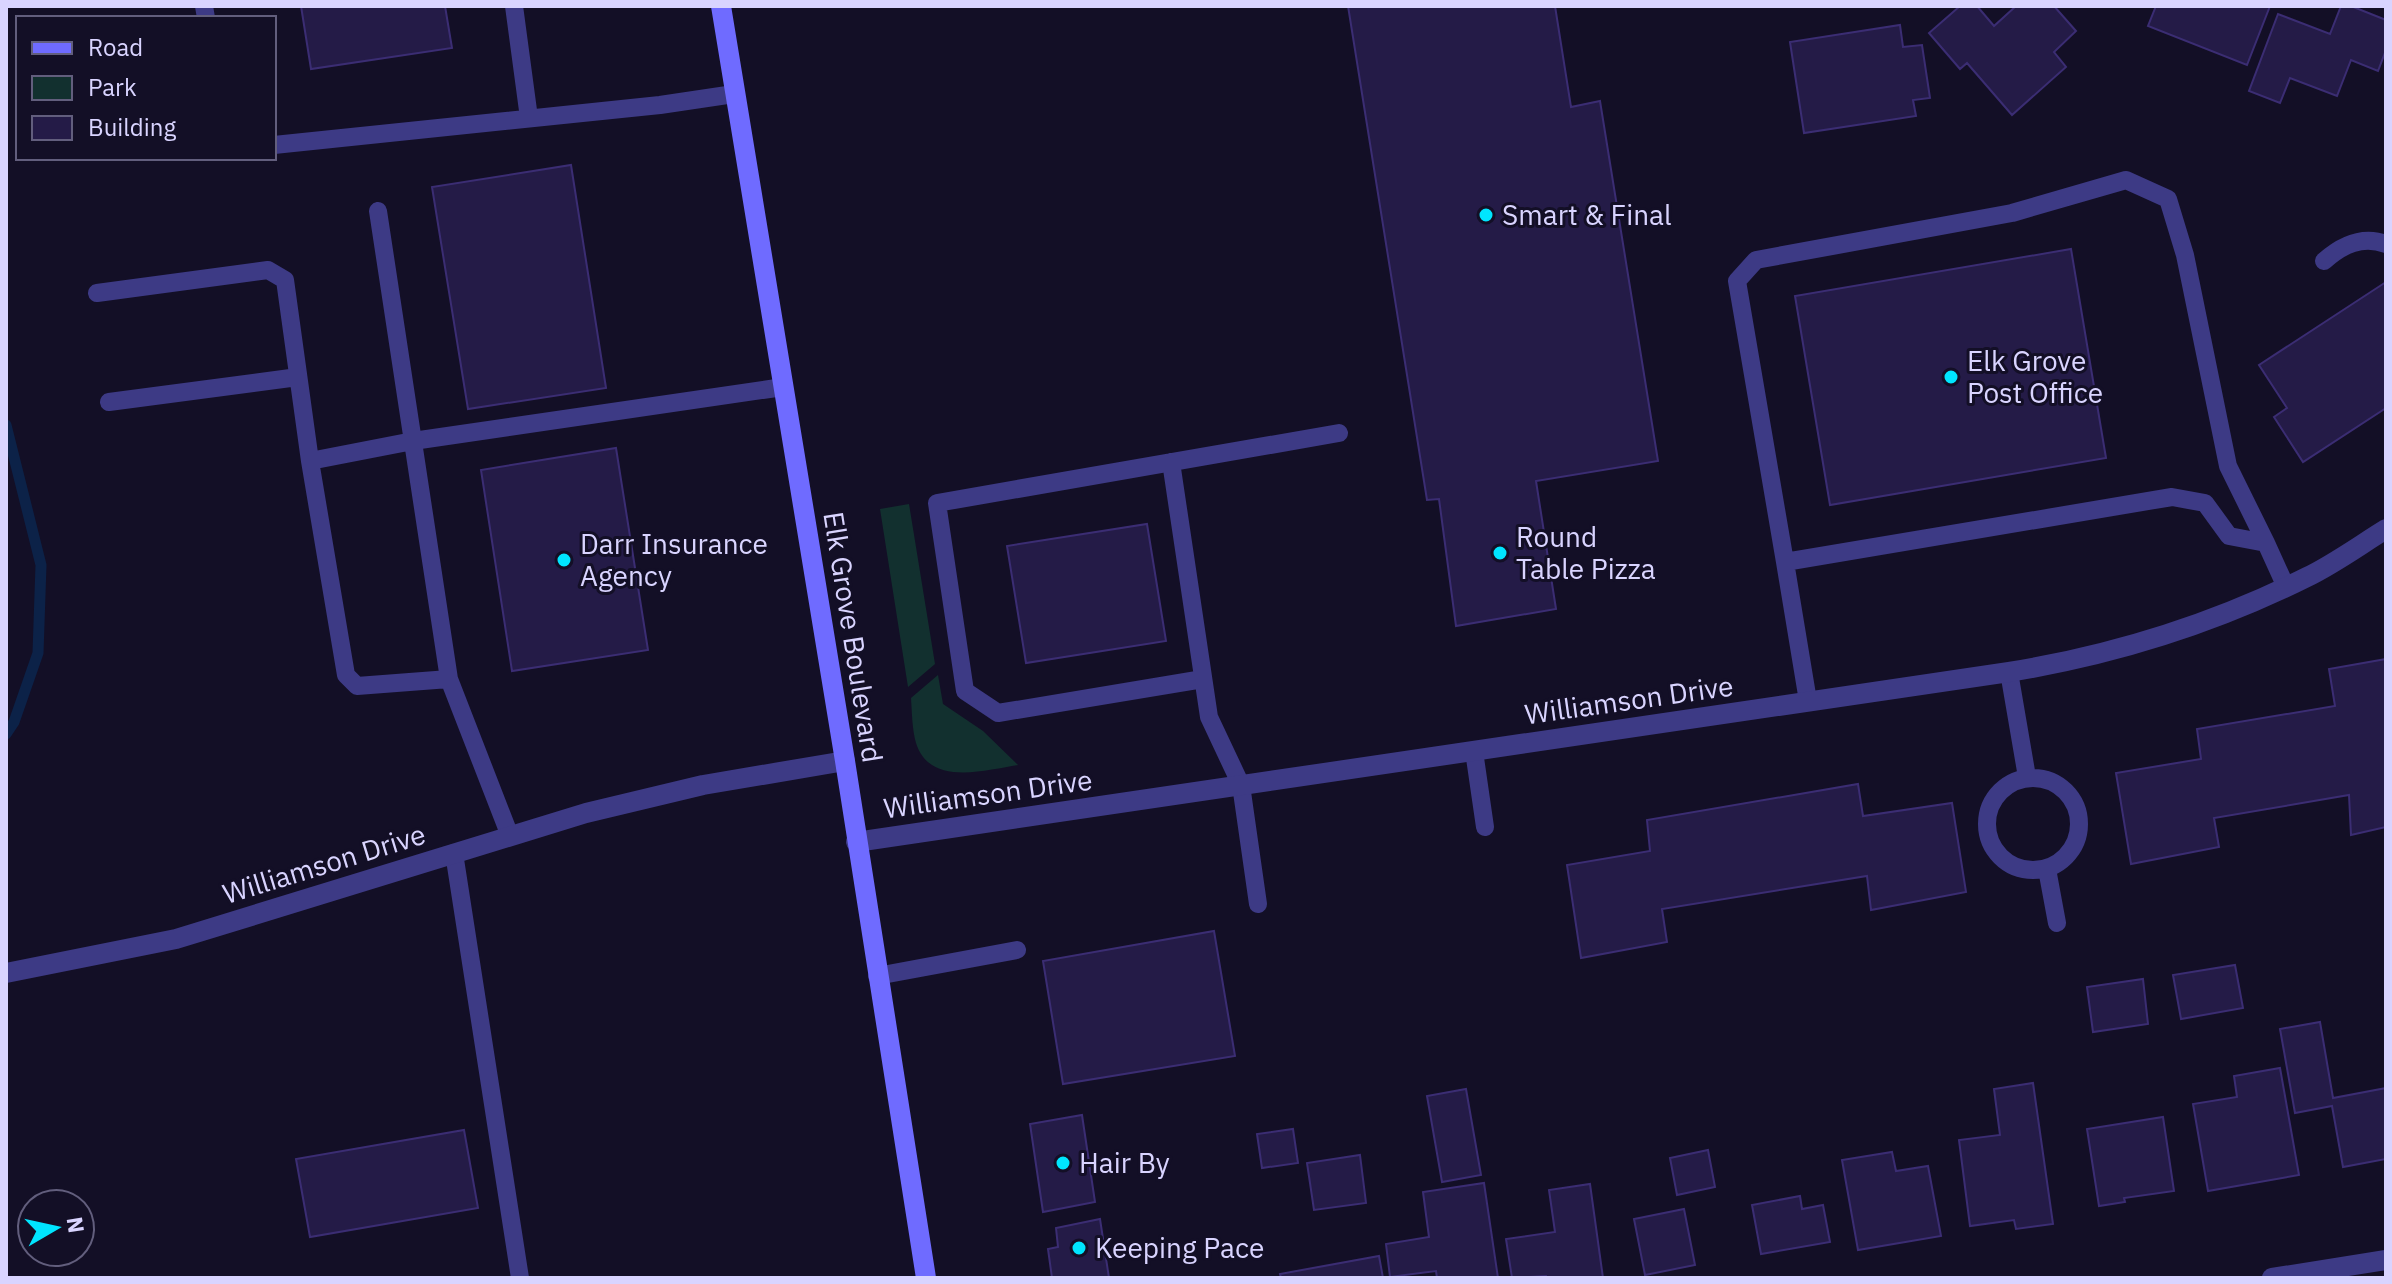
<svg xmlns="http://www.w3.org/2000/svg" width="2392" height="1284" font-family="'IBM Plex Sans',sans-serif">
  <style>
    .green { fill: #12302f }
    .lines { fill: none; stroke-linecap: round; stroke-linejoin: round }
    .stream { stroke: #0c2248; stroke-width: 11 }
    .building { fill: #241b47; stroke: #3b2d73; stroke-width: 2 }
    .lane { stroke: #3d3a85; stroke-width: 18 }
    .street { stroke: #3d3a85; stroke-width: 20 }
    .secondary { stroke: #6f6bff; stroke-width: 20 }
    .poi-dot { fill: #00e5ff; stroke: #130f26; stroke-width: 3 }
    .labels { text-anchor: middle; stroke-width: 6; stroke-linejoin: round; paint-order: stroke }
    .poi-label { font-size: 28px; fill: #d9d4ff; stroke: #130f26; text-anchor: start }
    .street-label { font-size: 28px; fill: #d9d4ff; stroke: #130f26 }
  </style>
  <rect width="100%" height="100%" fill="#130f26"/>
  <path class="green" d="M909,504L935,664L908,687L880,509Z
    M938,675L943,704L983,731L1018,765C985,770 930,787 916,743C912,729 912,712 911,698Z"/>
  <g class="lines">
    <path class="stream" d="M6,425L41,565L38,653L14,722L6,734"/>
  </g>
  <path class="building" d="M301,6H445L452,48L311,69Z
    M1348,6H1555L1571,107L1600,101L1658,461L1536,481L1556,609L1456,626L1439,499L1427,500Z
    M1960,6H1977L1994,26L2016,6H2054L2076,31L2054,52L2066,67L2012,115L1967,63L1960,69L1929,33Z
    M2156,6H2270L2247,65L2148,26Z
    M2341,6H2351L2386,20V50L2378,71L2351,60L2337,96L2290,78L2280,103L2249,91L2278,14L2330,34Z
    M1900,25L1903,47L1922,45L1930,98L1913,100L1916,116L1804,133L1790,42Z
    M571,165L606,388L468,409L432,187Z
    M2071,249L2106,458L1830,505L1795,296Z
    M2386,282V408L2303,462L2274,417L2287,408L2259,365Z
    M616,448L648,650L512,671L481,470Z
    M1147,524L1166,641L1026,663L1007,546Z
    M2386,659V827L2351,835L2349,795L2214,818L2219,847L2131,864L2116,773L2201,759L2197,729L2335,706L2329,669Z
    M1858,784L1863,816L1952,803L1966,892L1871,910L1867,876L1662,909L1667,942L1581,958L1567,865L1650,851L1647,820Z
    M1214,931L1235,1056L1063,1084L1043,961Z
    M2235,965L2243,1008L2181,1019L2173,975Z
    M2143,979L2148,1024L2093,1032L2087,987Z
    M2320,1022L2333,1098L2386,1088V1159L2343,1167L2332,1106L2295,1113L2280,1029Z
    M2280,1068L2299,1175L2208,1191L2193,1104L2237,1097L2234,1076Z
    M2033,1083L2053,1224L2016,1229L2014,1220L1970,1226L1959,1140L2000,1135L1994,1089Z
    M1466,1089L1481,1175L1442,1182L1427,1096Z
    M1082,1115L1095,1202L1043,1212L1030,1124Z
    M2163,1117L2174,1191L2124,1198L2125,1202L2099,1206L2087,1129Z
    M1293,1129L1298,1163L1262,1168L1257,1134Z
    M464,1130L478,1208L310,1237L296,1159Z
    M1708,1150L1715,1187L1677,1195L1670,1158Z
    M1892,1152L1896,1171L1928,1166L1941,1236L1858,1250L1842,1160Z
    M1360,1155L1366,1203L1314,1210L1307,1163Z
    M1484,1183L1498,1278H1437L1436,1271L1390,1277L1386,1244L1429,1237L1423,1192Z
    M1590,1184L1603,1278H1547L1546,1276L1512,1278L1506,1239L1555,1232L1549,1190Z
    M1800,1196L1802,1209L1823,1205L1830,1242L1761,1254L1752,1205Z
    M1684,1209L1695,1265L1645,1275L1634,1219Z
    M1100,1219L1109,1278H1052L1048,1249L1058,1247L1056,1228Z
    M1379,1256L1383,1278H1281L1280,1274Z"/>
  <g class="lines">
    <path class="lane" d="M204,6L206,18
      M514,6L529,118
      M274,145L660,105L734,94
      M378,211L449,679L510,836
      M2324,261C2342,245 2362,235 2386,244
      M97,293L268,270L285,280L310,461L346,675L357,686L449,679
      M109,402L298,377
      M310,461L413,441L783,387
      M1171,462L1209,717L1241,785L1258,904
      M1785,562L1737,281L1756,260L2012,213L2126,180L2168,199L2185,255L2228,466L2266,543
      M2009,672L2027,777
      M1203,679L998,713L965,691L937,503L1339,433
      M1808,701L1785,562L2172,497L2205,503L2229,536L2266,543L2286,587
      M1474,751L1485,827
      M1987 824a46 46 0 1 1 92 0a46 46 0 1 1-92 0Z
      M454,853L520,1278
      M2047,869L2057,923
      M877,976L1017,950"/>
    <path class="street" d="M856,842L2009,672C2113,655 2213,624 2307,577C2334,564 2360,545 2386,529
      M6,973L176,939L586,813L703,785L845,761
      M2272,1278L2386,1260"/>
    <path class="secondary" d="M721,6L845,761L926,1278"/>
  </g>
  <g class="poi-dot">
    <circle cx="1486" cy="215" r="8"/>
    <circle cx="1951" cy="377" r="8"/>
    <circle cx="1500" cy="553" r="8"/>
    <circle cx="564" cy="560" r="8"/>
    <circle cx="1063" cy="1163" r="8"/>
    <circle cx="1079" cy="1248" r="8"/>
  </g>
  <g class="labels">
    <g class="poi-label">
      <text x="1502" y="225">Smart &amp; Final</text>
      <text x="1967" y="371">Elk Grove<tspan x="1967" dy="32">Post Office</tspan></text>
      <text x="1516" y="547">Round<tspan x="1516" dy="32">Table Pizza</tspan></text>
      <text x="580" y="554">Darr Insurance<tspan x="580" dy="32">Agency</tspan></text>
      <text x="1079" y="1173">Hair By</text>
      <text x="1095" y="1258">Keeping Pace</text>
    </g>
    <g class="street-label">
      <text transform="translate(853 637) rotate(81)" y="10">Elk Grove Boulevard</text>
      <text transform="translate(1629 700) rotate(-8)" y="10">Williamson Drive</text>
      <text transform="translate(988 794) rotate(-8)" y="10">Williamson Drive</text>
      <text transform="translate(324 864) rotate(-17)" y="10">Williamson Drive</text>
    </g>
  </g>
  <rect width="2392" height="1284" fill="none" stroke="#d9d4ff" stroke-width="16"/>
  <rect x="16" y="16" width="260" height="144" fill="#130f26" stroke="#625e7d" stroke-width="2"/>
  <rect x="32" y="42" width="40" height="12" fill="#6f6bff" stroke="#625e7d" stroke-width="2"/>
  <text x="88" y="56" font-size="24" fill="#d9d4ff">Road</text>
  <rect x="32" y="76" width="40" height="24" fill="#12302f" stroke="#625e7d" stroke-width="2"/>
  <text x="88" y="96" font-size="24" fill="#d9d4ff">Park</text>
  <rect x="32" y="116" width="40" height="24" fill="#241b47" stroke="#625e7d" stroke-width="2"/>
  <text x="88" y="136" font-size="24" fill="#d9d4ff">Building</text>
  <g transform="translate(56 1228) rotate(81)"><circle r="38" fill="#130f26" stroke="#625e7d" stroke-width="2"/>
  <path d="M0-6L14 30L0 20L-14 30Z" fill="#00e5ff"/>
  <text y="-12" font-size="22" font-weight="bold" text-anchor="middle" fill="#d9d4ff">N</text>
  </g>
</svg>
